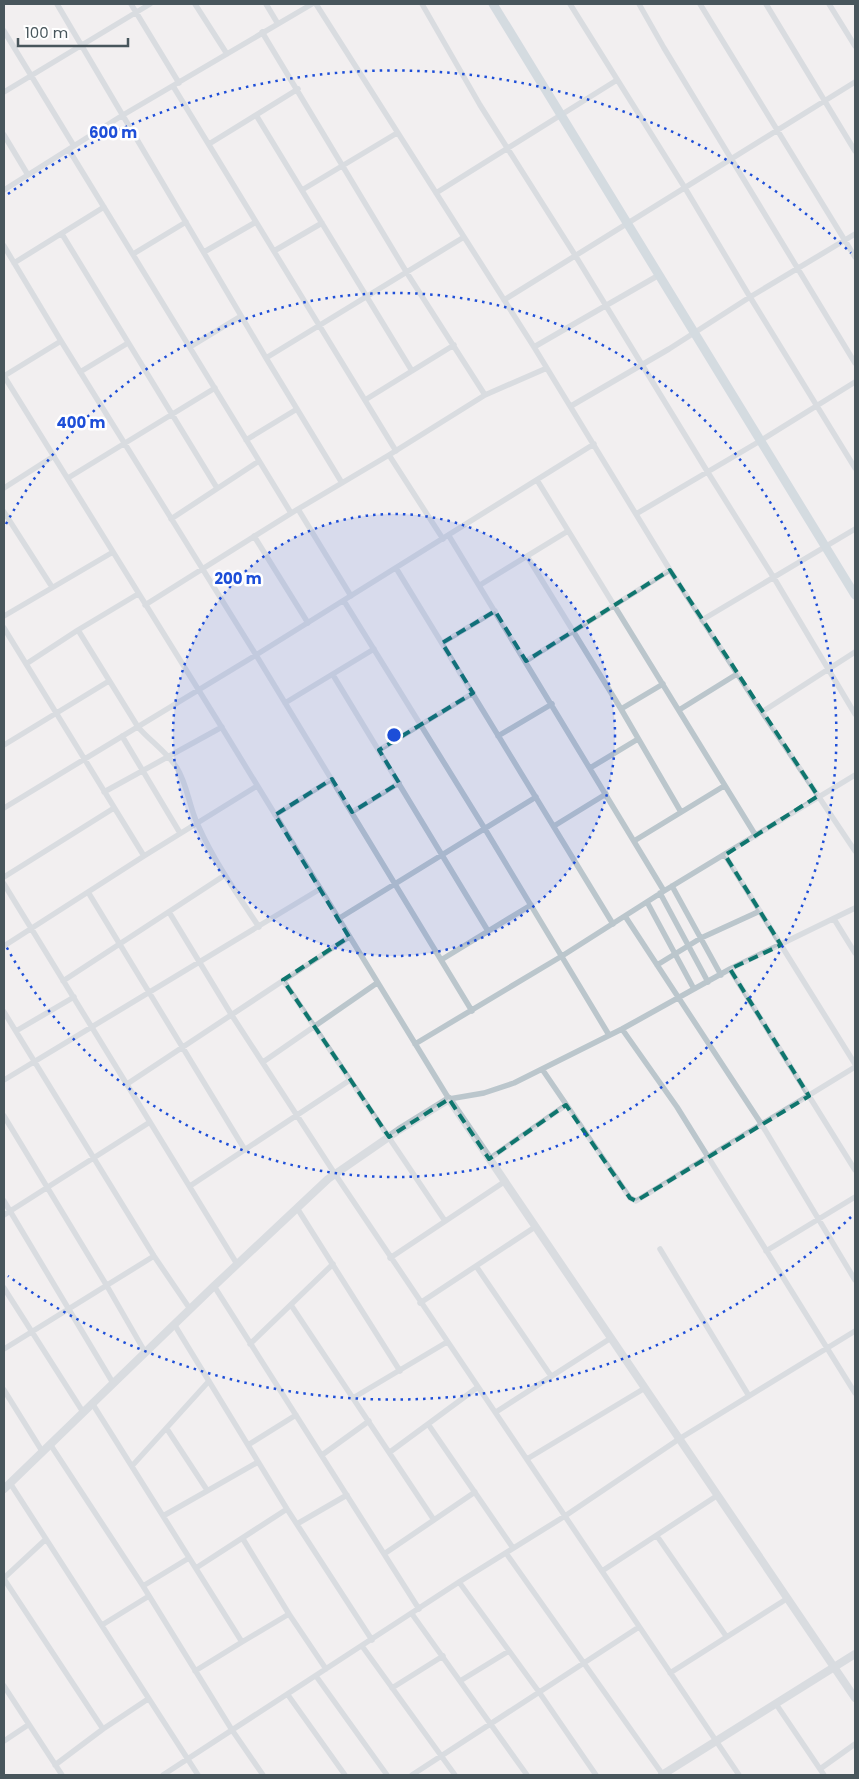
<svg xmlns="http://www.w3.org/2000/svg" width="859" height="1779" font-family="Poppins,sans-serif">
  <style>
    .lines { fill: none; stroke-linecap: round; stroke-linejoin: round }
    .minor { stroke: #bbc6cc; stroke-width: 5.5 }
    .tertiary { stroke: #bbc6cc; stroke-width: 8 }
    .primary { stroke: #b0c3cd; stroke-width: 9 }
    .marked { fill: none; stroke: #0f766e; stroke-width: 4; stroke-dasharray: 10 6; stroke-linejoin: round }
    .ring { fill: none; stroke: #1d4ed8; stroke-width: 2.5; stroke-dasharray: 2.5 5 }
    .centre { fill: #1d4ed8; stroke: #fff; stroke-width: 2.5 }
    .ring-label { font-size: 15px; text-anchor: middle; font-weight: bold; fill: #1d4ed8; stroke: #fff; stroke-width: 5; stroke-linejoin: round; paint-order: stroke }
  </style>
  <rect width="100%" height="100%" fill="#f2eff0"/>
  <g class="lines">
    <path class="minor" d="M57,4L266,358L342,483
      M131,4L179,83
      M195,4L227,54
      M266,4L278,24
      M316,4L534,347L670,570L762,712L855,851
      M422,4L480,105L575,255L707,471L774,578L855,714
      M570,4L685,188L750,297L855,468
      M639,4L664,48L855,363
      M700,4L855,257
      M766,4L855,151
      M829,4L855,46
      M4,31L74,146
      M262,32L407,273L485,395
      M173,86L396,451
      M4,92L150,4
      M256,115L412,371
      M4,135L28,175
      M209,144L298,89
      M69,150L291,513
      M4,190L123,115L312,4
      M302,190L397,133
      M436,193L617,80
      M62,234L217,488
      M4,246L61,341L256,655L472,1011
      M274,251L322,223
      M204,252L256,222
      M133,254L186,222
      M14,263L104,207
      M504,300L855,82
      M190,347L241,316
      M534,347L659,275
      M266,358L464,237
      M80,372L128,343
      M4,376L216,718L449,1099L484,1093L514,1083L622,1029L730,969L855,908
      M4,376L61,341
      M365,400L454,345
      M571,406L669,349L750,297L855,234
      M246,440L297,409
      M389,455L443,539
      M68,478L215,388
      M537,480L756,836
      M4,488L54,456
      M298,509L351,596
      M4,512L52,587
      M636,514L760,441L855,382
      M171,519L259,461
      M254,536L308,623
      M449,536L664,891
      M527,556L621,709L681,812
      M396,568L613,924
      M480,585L568,531
      M344,601L485,829L609,1035
      M145,605L298,509L389,455L485,395L547,368
      M4,616L113,552
      M702,620L855,529
      M4,628L144,856
      M78,630L138,727C150,741 167,752 177,768C188,786 189,807 198,825C214,861 237,894 259,927
      M442,643L495,611
      M526,661L670,570
      M26,664L78,630L138,594
      M333,675L488,931
      M285,703L374,649
      M621,709L663,684
      M679,710L737,674
      M762,712L855,652
      M122,736L180,833
      M498,736L552,704
      M4,745L109,681
      M379,750L473,693
      M590,768L638,739
      M104,792L222,727
      M4,808L256,655L594,444
      M352,812L399,783
      M275,815L332,779
      M554,826L606,794
      M634,841L724,786
      M725,855L855,1064
      M4,877L114,808
      M4,884L237,1264
      M672,886L721,975
      M88,892L245,1150
      M660,893L708,982
      M647,902L694,989
      M169,912L231,1014L335,1174L739,1775
      M625,916L762,1125L855,1280
      M338,919L536,797
      M834,919L855,953
      M4,946L144,856L257,786
      M441,960L531,905
      M657,965L701,938L760,911
      M730,969L855,1170
      M283,980L445,1221
      M63,981L225,875
      M4,1012L154,1256L190,1309
      M622,1029L677,1107L855,1393
      M16,1031L74,997
      M415,1044L562,956L664,891L855,775
      M263,1062L377,983
      M542,1069L630,1198L636,1201L855,1067
      M4,1080L320,889
      M127,1084L349,937
      M4,1116L107,1286L145,1352
      M489,1159L566,1105
      M190,1186L350,1080
      M4,1201L113,1383
      M297,1208L400,1371
      M4,1215L150,1122
      M660,1249L749,1396
      M766,1251L855,1197
      M390,1258L504,1182
      M476,1266L551,1376
      M214,1286L419,1609
      M4,1288L83,1412
      M420,1303L535,1227
      M291,1305L434,1520
      M174,1324L287,1509L372,1640
      M250,1344L333,1264
      M4,1349L154,1256
      M478,1387L428,1424L513,1548
      M4,1390L42,1451
      M353,1398L447,1342
      M92,1403L163,1516L258,1462
      M496,1412L611,1338
      M167,1429L207,1490
      M50,1444L143,1586L232,1730L263,1775
      M248,1445L296,1415
      M390,1452L428,1424
      M322,1455L369,1421
      M527,1459L645,1388
      M132,1466L209,1381
      M10,1483L198,1775
      M163,1516L242,1642L289,1614L326,1669
      M297,1524L347,1495
      M657,1536L726,1636
      M243,1539L289,1614
      M506,1553L663,1775
      M384,1554L475,1492
      M196,1568L287,1509
      M602,1571L718,1495
      M4,1578L46,1539
      M4,1579L103,1729L55,1765
      M459,1582L539,1692L596,1775
      M143,1586L189,1558
      M412,1614L527,1775
      M102,1625L149,1596
      M362,1646L455,1775
      M195,1671L242,1642
      M670,1673L788,1598
      M316,1676L387,1775
      M460,1681L509,1651
      M4,1686L62,1775
      M392,1688L443,1656
      M288,1695L345,1775
      M776,1704L824,1775
      M103,1729L148,1699
      M4,1741L28,1725
      M820,1769L855,1744
      M163,1775L459,1582L565,1516L679,1439L855,1331
      M412,1775L639,1627"/>
    <path class="tertiary" d="M4,1489L214,1286L328,1179L399,1130L449,1099L855,1698
      M662,1775L855,1654"/>
    <path class="primary" d="M493,4L855,595"/>
  </g>
  <path d="M0 0H859V1779H0ZM670,570L818,796L725,855L781,945L730,969L809,1096L636,1201L630,1198L566,1105L489,1159L449,1099L389,1137L283,980L349,937L275,815L332,779L352,812L399,783L379,750L473,693L442,643L495,611L526,661Z" fill="#f2eff0" fill-opacity=".55" fill-rule="evenodd"/>
  <path class="marked" d="M670,570L818,796L725,855L781,945L730,969L809,1096L636,1201L630,1198L566,1105L489,1159L449,1099L389,1137L283,980L349,937L275,815L332,779L352,812L399,783L379,750L473,693L442,643L495,611L526,661Z"/>
  <circle cx="394" cy="735" r="221" fill="#1d4ed8" fill-opacity=".12"/>
  <g class="ring">
    <circle cx="394" cy="735" r="221"/>
    <path d="M6 524A442 442 0 1 1 6 946"/>
    <path d="M851 1217A664 664 0 0 1 8 1276M8 194A664 664 0 0 1 851 253"/>
  </g>
  <circle cx="394" cy="735" r="8" class="centre"/>
  <g class="ring-label">
    <text x="113" y="138">600 m</text>
    <text x="81" y="428">400 m</text>
    <text x="238" y="584">200 m</text>
  </g>
  <rect width="859" height="1779" fill="none" stroke="#48565c" stroke-width="10"/>
  <path d="M18 38v8h110v-8" fill="none" stroke="#48565c" stroke-width="2.5"/>
  <text x="25" y="38" font-size="15" fill="#48565c" stroke="#ffffff" stroke-width="4" paint-order="stroke">100 m</text>
</svg>
